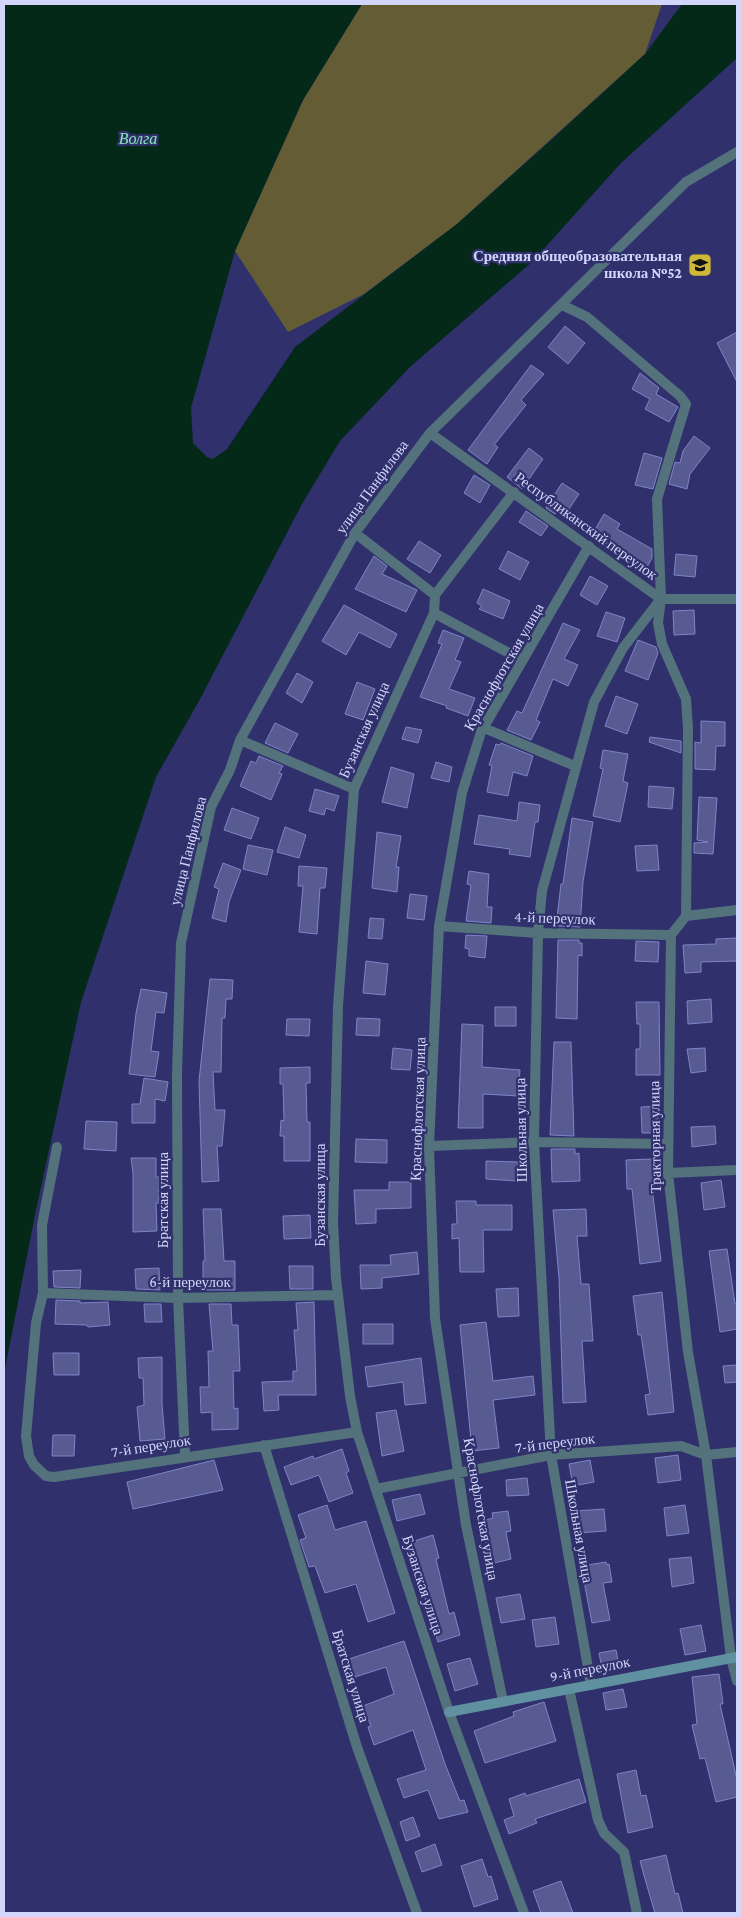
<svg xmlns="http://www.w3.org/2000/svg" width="741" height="1917" font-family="'Crimson Pro',serif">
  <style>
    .green { fill: #635c34 }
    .water { fill: #052919 }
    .building { fill: #575b91; stroke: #7f84c8 }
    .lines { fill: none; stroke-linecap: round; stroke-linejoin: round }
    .street { stroke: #53727c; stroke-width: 10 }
    .secondary { stroke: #6091a1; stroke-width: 10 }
    .labels { text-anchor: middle; stroke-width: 4.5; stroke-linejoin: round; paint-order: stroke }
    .poi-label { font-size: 15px; font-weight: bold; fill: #d1d6fa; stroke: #30306c; text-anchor: end }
    .street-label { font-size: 15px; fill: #d1d6fa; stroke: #30306c }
    .water-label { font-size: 16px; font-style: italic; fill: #87e6b4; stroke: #30306c }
  </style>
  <rect width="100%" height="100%" fill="#30306c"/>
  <path class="green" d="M362,4H662L645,54L457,224L364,294L288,332L235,251L303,100Z"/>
  <path class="water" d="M4,4H362L303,100L235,251L191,408L193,443L207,457L213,459L227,449L295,347L457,224L551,140L645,54L682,4H737V58L621,163L532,262L411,366L340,441L302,504L199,701L156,777L81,1002L35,1215L4,1374Z"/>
  <path class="building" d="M565,326L585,343L568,364L548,347Z
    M737,332V382L717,343Z
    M531,365L544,374L521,400L526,405L494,445L498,447L487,464L468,450Z
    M640,373L659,388L656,394L678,407L669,422L645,409L650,399L632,389Z
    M694,436L710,448L690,474L687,489L669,484L675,462L680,463L683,451Z
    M529,448L543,459L522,489L507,477Z
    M644,453L662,458L653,489L635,485Z
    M474,475L490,485L480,503L464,493Z
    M562,483L579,494L567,512L560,507L555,514L546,508Z
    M526,511L548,526L541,536L519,522Z
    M604,514L620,524L617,529L652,549V558L647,567L592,535Z
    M419,541L441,555L430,573L407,559Z
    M508,551L529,562L520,580L499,569Z
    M676,554L697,556L695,577L674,575Z
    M374,556L387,566L382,574L417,590L406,612L355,589Z
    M590,576L608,586L597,605L580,595Z
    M483,589L510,601L503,619L479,609L482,606L477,603Z
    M344,605L397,634L390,648L359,632L346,655L322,641Z
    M694,610L695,634L674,635L673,611Z
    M606,612L625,618L617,642L597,636Z
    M563,623L580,630L564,659L578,665L568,686L553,679L536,720L540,722L531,740L507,730L517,711L522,713Z
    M443,630L464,638L455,660L461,662L449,689L475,698L468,716L446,708L447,706L420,697L442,644L438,643Z
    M638,640L656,647L658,653L648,680L625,671Z
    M297,673L313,682L302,703L286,693Z
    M357,682L375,689L363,720L345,714Z
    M616,696L638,704L627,734L605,726Z
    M701,721L725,722V746H716L715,770L695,769V742L701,743Z
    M275,723L298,734L288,753L265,743Z
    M406,727L422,730L418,743L402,739Z
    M650,737L681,741V753L649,742Z
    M501,743L533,756L527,776L513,772L508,796L487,792L492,766L489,765L496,744L500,745Z
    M603,750L628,754L623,781L628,783L620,822L593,816L603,769L600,768Z
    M259,756L283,766L279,773L282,774L271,800L240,786L251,761L256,763Z
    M436,762L452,767L449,782L431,778Z
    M391,767L414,774L407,808L382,802Z
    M649,786L674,788L672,809L648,807Z
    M315,789L339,796L334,811L326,808L324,815L309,811Z
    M699,797L717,798L713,854L694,853V843L708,842L697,840Z
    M519,802L540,805L538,822H535L530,857L509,854L510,849L474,844L479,815L517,821Z
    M232,808L259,818L251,839L224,830Z
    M572,818L593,822L583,882L580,927L556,926L561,884H563Z
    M285,827L306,835L299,858L277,852Z
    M377,832L401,836L396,867H399L397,892L372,888Z
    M248,845L273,850L267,875L243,869Z
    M657,845L659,870L637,871L635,846Z
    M223,863L241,870L229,902L226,922L212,918L219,889L214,887Z
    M299,866L327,868L325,888H320L317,934L299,932L303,886H298Z
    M469,871L489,874L487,907H492L491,923L466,921L471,885L467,884Z
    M410,894L427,896L424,920L407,918Z
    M370,918L384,919L382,939L368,938Z
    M466,935L487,936L485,958L469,956V949L465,948Z
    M737,938V961L701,962V972L685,973L683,945L716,944V939Z
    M558,940H579V943H582V956L578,955L577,1019L556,1018Z
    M636,941L659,942L658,962L635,961Z
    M366,961L388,964L385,995L363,993Z
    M210,979L233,980L232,999H226L225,1018H222L221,1072H213L215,1110H225L222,1146H217L219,1181L202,1182L199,1081Z
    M141,989L167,993L164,1013L156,1012L151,1051L159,1052L155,1077L129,1074L136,1013Z
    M711,999L712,1022L688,1024L687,1001Z
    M636,1002H659L660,1075H636V1049H640V1024H637Z
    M495,1007H516V1026H495Z
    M357,1018L380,1019L379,1036L356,1035Z
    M287,1019H310L309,1036L286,1035Z
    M462,1024L483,1025L482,1067L520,1070L518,1096L483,1094V1128H458Z
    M554,1042H571L574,1136L550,1135Z
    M393,1048L412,1050L410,1070L391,1069Z
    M705,1048L706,1071L691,1073L687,1049Z
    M310,1067V1083H306L307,1122H310V1161H284V1136H280L281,1120L284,1121L283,1084H280V1068Z
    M144,1078L168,1082L165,1101L155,1099V1123H132V1104H140Z
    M660,1106L661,1133H642L641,1107Z
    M86,1121L117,1122L116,1151L84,1149Z
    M715,1126L716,1144L692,1147L691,1127Z
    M356,1139L387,1140V1163L355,1162Z
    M551,1149H575V1154L579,1153L580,1181L552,1182Z
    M131,1158H156V1177H159V1203H156L157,1231L133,1232V1173Z
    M652,1159L653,1196L661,1261L640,1264L632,1189H627L626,1160Z
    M486,1161L518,1162L517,1181L486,1179Z
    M721,1180L725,1207L704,1210L701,1183Z
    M389,1182H411V1208L376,1209V1223L356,1224L354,1190H389Z
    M456,1201H476V1205H512V1230H483L484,1272H460L459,1238L452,1239V1224H457Z
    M203,1209H221L224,1261H235V1290H203V1261H205Z
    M586,1209L587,1236H577L581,1284H589L593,1341H582L586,1402L563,1403L559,1278L553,1210Z
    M310,1215L311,1238L284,1239L283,1216Z
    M727,1249L735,1304H737V1329L720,1332L709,1251Z
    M417,1252L419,1274L382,1278V1288L361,1289L360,1265H391L390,1255Z
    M289,1266H313V1289H290Z
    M159,1268L160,1290L136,1289L135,1269Z
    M81,1270L80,1288L54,1287L53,1271Z
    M518,1288L519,1316L498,1317L496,1289Z
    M662,1292L674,1412L648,1415L645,1395L650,1394L641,1335H638L633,1296Z
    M56,1300L80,1301V1303L108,1302L110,1325L88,1327L87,1325L55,1324Z
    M314,1302L316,1395H278L279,1410L264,1411L262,1382L293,1381V1371H297L294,1330H298L296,1303Z
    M144,1304H161L162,1322H145Z
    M209,1304H231L232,1325H238L240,1371H233L234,1409L238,1408V1429L212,1430V1412L201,1413L200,1387H209L208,1351H213Z
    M486,1322L493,1381L533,1376L535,1395L493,1400L499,1448L472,1451L460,1325Z
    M363,1324H393V1344H363Z
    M53,1353H79V1375H54Z
    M162,1357V1404L165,1439L140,1441L137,1407L144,1405L143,1378H139L138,1358Z
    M421,1358L426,1403L405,1405L403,1382L368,1387L365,1367Z
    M737,1365V1382L725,1383L723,1366Z
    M396,1410L404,1451L382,1456L376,1413Z
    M53,1435H75L74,1456H52Z
    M342,1449L349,1471L346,1473L353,1493L329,1502L319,1475L291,1485L284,1467L313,1456L314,1459Z
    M678,1455L681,1480L658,1483L655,1458Z
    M214,1460L223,1490L133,1509L127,1482Z
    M590,1460L594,1482L573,1486L569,1464Z
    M527,1478L529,1495L507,1496L506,1480Z
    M420,1494L425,1514L397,1521L392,1500Z
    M327,1505L335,1530L366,1521L395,1613L368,1622L356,1584L325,1593L315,1566L309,1567L300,1540L306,1538L298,1515Z
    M685,1505L689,1533L667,1536L664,1508Z
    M604,1509L606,1531L577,1533L575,1511Z
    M508,1511L511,1531L506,1532L511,1559L490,1564L482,1521L493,1518L492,1513Z
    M433,1535L439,1558L436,1559L449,1614L454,1612L460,1635L438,1642L415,1565L411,1566L405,1544Z
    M691,1557L694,1583L672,1587L669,1559Z
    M606,1562L607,1565L609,1564L612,1582L603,1583L610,1620L592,1623L581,1566Z
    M520,1594L525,1619L501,1623L496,1598Z
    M555,1617L559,1644L536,1647L532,1620Z
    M701,1625L706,1651L685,1655L680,1629Z
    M404,1641L445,1764L460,1801L464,1800L468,1812L439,1819L428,1790L404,1798L397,1779L426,1770L413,1730L374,1745L368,1727L371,1726L363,1706L394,1694L386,1667L355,1677L349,1659Z
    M616,1650L619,1666L602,1669L599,1653Z
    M470,1658L478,1684L455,1691L447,1664Z
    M719,1674L723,1704H720L737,1780V1797L716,1802L705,1758L700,1759L692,1725L697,1724L692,1677Z
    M623,1689L627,1707L606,1710L603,1693Z
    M544,1702L556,1741L485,1763L474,1731L514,1716L513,1712Z
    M636,1770L641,1796L646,1795L653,1827L628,1833L617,1774Z
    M579,1779L586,1802L535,1819L537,1823L509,1834L504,1820L514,1816L509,1799L525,1793L526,1796Z
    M413,1817L420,1836L406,1841L400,1822Z
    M435,1844L442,1865L422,1872L415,1852Z
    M666,1855L675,1894L678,1893L683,1913H655L647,1886L640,1861Z
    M482,1859L488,1877L491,1876L498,1899L474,1907L461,1866Z
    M561,1881L573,1913H541L533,1891Z"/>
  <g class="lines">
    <path class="street" d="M562,305L587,317L680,396L686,404L657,499L661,599L658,623L662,644L686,699L688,728L686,916L671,935L668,1173L688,1352L706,1455L731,1658L737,1681
      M430,433L661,599H737
      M514,492L435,595L434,613L354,789L338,1006L333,1223L336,1278L350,1396L357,1432L449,1712L524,1913
      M355,533L435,595
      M434,613L522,660
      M484,728L575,766
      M240,740L354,789
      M686,916L737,910
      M439,926L538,933L671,935
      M429,1146L534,1142L668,1144
      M57,1147L42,1225L43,1293L36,1323L26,1436L29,1456L34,1465L46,1476L54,1477L357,1432
      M668,1173L737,1170
      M43,1293L178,1298L338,1295
      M264,1445L357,1747L417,1913
      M185,1456L178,1298L177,1074L181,943L211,807L230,770L240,740L355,533L430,433L686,182L737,152
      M376,1489L551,1455L681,1446L706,1455L737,1452
      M591,1685L551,1455L534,1142L538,933L542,891L594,702L623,648L660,600
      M569,1689L598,1820L604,1833L624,1852L637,1913
      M503,1701L466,1525L435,1318L429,1146L439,926L462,793L481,732L589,546"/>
    <path class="secondary" d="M449,1712L737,1657"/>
  </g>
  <defs>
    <g id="school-square" transform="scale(1.25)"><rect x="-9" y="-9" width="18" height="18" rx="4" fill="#ceb837" stroke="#30306c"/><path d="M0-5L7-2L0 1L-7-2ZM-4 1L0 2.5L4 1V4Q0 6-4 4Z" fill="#111"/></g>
  </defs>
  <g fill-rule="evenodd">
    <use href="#school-square" x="700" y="265"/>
  </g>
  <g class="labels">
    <g class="poi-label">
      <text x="682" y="261">Средняя общеобразовательная<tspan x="682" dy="17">школа №52</tspan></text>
    </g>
    <g class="street-label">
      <text transform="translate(372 487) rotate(-54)" y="5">улица Панфилова</text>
      <text transform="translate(586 526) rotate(36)" y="5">Республиканский переулок</text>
      <text transform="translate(504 667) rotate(-60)" y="5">Краснофлотская улица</text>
      <text transform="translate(364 730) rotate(-66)" y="5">Бузанская улица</text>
      <text transform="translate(188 851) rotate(-76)" y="5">улица Панфилова</text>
      <text transform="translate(555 918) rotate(2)" y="5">4-й переулок</text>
      <text transform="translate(418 1109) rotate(-88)" y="5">Краснофлотская улица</text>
      <text transform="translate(521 1130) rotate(-91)" y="5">Школьная улица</text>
      <text transform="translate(655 1137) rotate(-91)" y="5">Тракторная улица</text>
      <text transform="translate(320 1195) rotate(-90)" y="5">Бузанская улица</text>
      <text transform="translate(163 1200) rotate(-90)" y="5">Братская улица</text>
      <text x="190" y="1287">6-й переулок</text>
      <text transform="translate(555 1443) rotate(-7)" y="5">7-й переулок</text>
      <text transform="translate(151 1446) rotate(-9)" y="5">7-й переулок</text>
      <text transform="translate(481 1509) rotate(80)" y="5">Краснофлотская улица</text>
      <text transform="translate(579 1531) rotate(80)" y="5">Школьная улица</text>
      <text transform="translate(423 1585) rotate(72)" y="5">Бузанская улица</text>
      <text transform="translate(590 1669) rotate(-11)" y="5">9-й переулок</text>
      <text transform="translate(351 1676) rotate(73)" y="5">Братская улица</text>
    </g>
    <g class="water-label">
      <text x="138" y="144">Волга</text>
    </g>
  </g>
  <rect width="741" height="1917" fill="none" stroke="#d1d6fa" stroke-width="10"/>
</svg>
